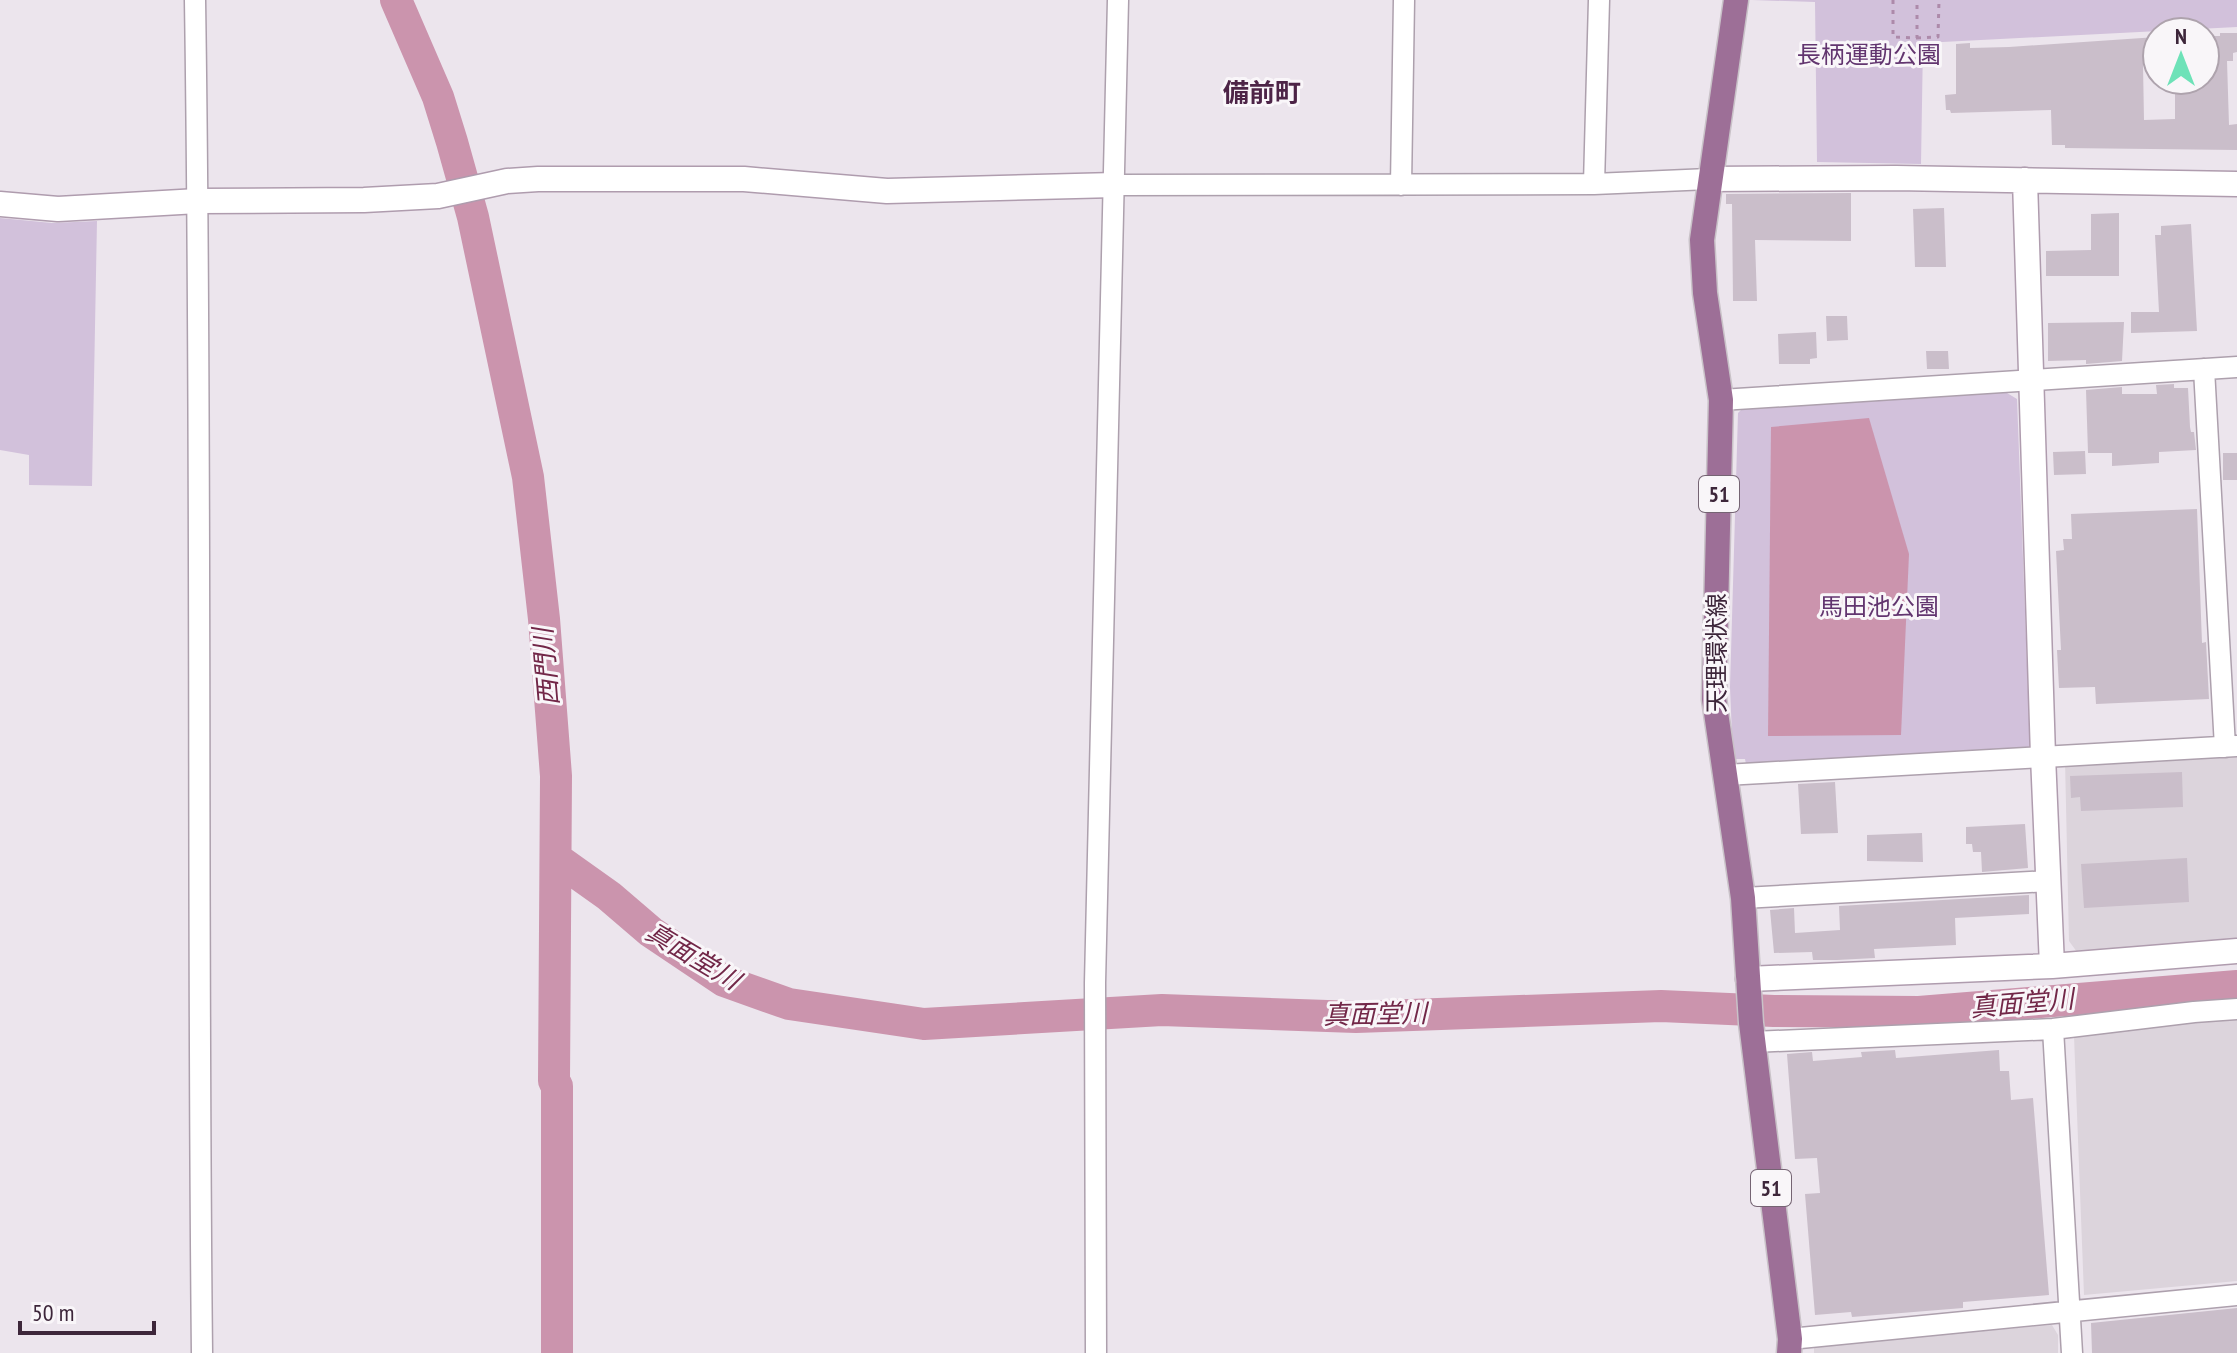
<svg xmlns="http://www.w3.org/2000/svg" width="2237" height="1353" font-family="'PT Sans Narrow','Noto Sans JP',sans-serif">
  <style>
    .built { fill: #dcd4dc }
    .green { fill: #d2c1db }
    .water { fill: #cb94ad }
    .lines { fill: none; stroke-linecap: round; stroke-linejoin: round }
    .river { stroke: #cb94ad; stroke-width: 32 }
    .building { fill: #cabeca }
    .street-casing { stroke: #ada0ad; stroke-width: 23 }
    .secondary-casing { stroke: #af9cae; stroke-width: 27 }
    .primary-casing { stroke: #c9c2c8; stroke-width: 27 }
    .path { stroke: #ad8aaa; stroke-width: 3; stroke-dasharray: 4 6; stroke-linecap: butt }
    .street { stroke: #fff; stroke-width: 20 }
    .secondary { stroke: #fff; stroke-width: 24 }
    .primary { stroke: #9d6f97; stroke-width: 24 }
    .labels { text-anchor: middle; stroke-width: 6; stroke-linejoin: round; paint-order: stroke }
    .shield { fill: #f9f6f9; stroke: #756473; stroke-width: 2 }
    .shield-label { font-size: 22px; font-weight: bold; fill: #3d263a }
    .park-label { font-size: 24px; fill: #62356f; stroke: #f9f6f9 }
    .street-label { font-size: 24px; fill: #3d263a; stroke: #f9f6f9 }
    .neighbourhood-label { font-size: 26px; font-weight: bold; fill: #4d2447; stroke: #f9f6f9 }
    .water-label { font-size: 26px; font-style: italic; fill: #722748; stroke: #f9f6f9 }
  </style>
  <rect width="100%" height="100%" fill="#ece5ed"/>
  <path class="built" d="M2237,752V938L2077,952L2069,941L2065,760Z
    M2237,1018V1281L2084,1295L2074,1036L2080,1028Z
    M2052,1325L2058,1335V1353H1814V1346Z"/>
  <path class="green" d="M1752,0H2237V27L1923,43L1921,164L1817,162L1815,2Z
    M0,218L52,223L97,221L92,486L29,485V455L0,450Z
    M2002,390L2017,399L2030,745L2027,749L1746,764L1745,759H1733L1730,687L1738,413L1746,405Z"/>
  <path class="water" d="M1869,418L1909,554L1901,735L1768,736L1771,427Z"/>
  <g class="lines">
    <path class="river" d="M396,0L438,97L452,142L473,217L528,477L544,619L556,776L554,1081L557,1086V1353
      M557,859L609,896L651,932L724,981L789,1004L924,1024L1162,1010L1356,1017L1661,1006L1774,1011L1919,1012L2237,986"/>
  </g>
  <path class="building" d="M2220,33H2237V52L2233,53V61H2227L2229,125L2237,124V150L2065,148V145H2052L2051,110L1951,113L1950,110H1946L1945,95L1956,94V44L1970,43V48L2009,47L2157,37V65H2143L2144,120L2175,119V81L2205,80V36H2220Z
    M1851,193V241L1755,240L1757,301H1733L1732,204H1726V194Z
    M1944,208L1946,267H1915L1913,209Z
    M2119,213V276H2046V251L2091,250V214Z
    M2191,224L2197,331L2131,333V312H2159L2155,235H2161V226Z
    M1826,316H1847L1848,340L1827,341Z
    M2124,322L2122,361L2086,364V360L2048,361V323Z
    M1816,332L1817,358L1810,359V364H1779L1778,334Z
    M1926,351H1948L1949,369H1927Z
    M2174,384V388H2188L2190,427L2191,432H2194L2196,450L2159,452V463L2112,466V453H2088L2086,390L2122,387V394H2157L2156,385Z
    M2085,451L2086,474L2054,475L2053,452Z
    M2223,453H2237V480H2223Z
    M2197,509L2202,643L2206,642L2209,699L2096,704L2095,687L2059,688L2057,650H2061L2056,551L2064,550L2063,539H2072L2071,514Z
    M2182,772L2183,807L2081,811L2080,797L2071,798L2070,776Z
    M1835,782L1838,833L1801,834L1798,784Z
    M2025,824L2028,868L1982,872L1981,852H1973L1972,844H1966V827Z
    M1922,833L1923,862L1867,861V835Z
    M2187,858L2189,902L2084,908L2081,864Z
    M2029,895V914L1955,918L1956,945L1874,949L1875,958L1837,960H1813L1812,952L1774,953L1770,910L1794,908L1795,933L1840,930L1839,906Z
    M1895,1050L1896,1058L1999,1050L2000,1071H2009L2011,1100L2033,1098L2049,1295L1963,1302V1308L1852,1317L1851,1312L1815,1315L1805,1194L1820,1193L1817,1158L1795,1159L1787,1054L1812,1052L1813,1061L1862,1057L1861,1052Z
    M2237,1308V1353H2092L2091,1323Z"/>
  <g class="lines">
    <g class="street-casing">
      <path id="street" d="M195,0C202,451 197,902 202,1353
        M1594,184L1599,0
        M1115,185L1594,184L1709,179
        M1401,185L1404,0
        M2204,369L2225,747
        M1721,400L2237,367
        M1725,775L2237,746
        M1743,898L2049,881
        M2053,1029L2072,1353
        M1753,1042L2053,1029L2194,1012L2237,1009
        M1790,1339L2237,1295
        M1096,1353L1095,983L1118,0"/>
    </g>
    <g class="secondary-casing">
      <path id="secondary" d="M1709,179L1896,178L2237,184
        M2025,180L2043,756L2052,966
        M0,204L58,209L198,201L364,200L438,196L507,181L538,179H744L887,191L1115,185
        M1748,979L2052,966L2237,951"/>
    </g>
    <g class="primary-casing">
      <path id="primary" d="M1736,0L1702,240L1705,293L1721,400L1714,699L1743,898L1751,1023L1790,1339L1789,1353"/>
    </g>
    <path class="path" d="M1893,0V37L1917,38V0
      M1917,38L1938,37L1939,0"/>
    <use href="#street" class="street"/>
    <use href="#secondary" class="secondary"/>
    <use href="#primary" class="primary"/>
  </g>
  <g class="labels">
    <g class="shield">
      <rect x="1699" y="476" width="40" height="36" rx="6"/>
      <rect x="1751" y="1170" width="40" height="36" rx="6"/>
    </g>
    <g class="shield-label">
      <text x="1719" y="502">51</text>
      <text x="1771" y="1196">51</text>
    </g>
    <g class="park-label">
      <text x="1869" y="63">長柄運動公園</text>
      <text x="1879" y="615">馬田池公園</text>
    </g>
    <g class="street-label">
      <text transform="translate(1717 653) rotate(-90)" y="8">天理環状線</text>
    </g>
    <g class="neighbourhood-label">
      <text x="1262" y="102">備前町</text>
    </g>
    <g class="water-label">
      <text transform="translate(546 667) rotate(-95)" y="9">西門川</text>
      <text transform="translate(693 956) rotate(31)" y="9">真面堂川</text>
      <text transform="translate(2022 1003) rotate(-5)" y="9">真面堂川</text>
      <text transform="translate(1375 1014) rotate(-1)" y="9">真面堂川</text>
    </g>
  </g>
  <g transform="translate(2181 56)"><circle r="38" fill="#f9f6f9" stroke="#aea3ad" stroke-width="2"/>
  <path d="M0-6L14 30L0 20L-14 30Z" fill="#6ee2b8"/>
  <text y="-12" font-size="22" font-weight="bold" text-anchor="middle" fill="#3d263a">N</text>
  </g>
  <path d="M20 1321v12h134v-12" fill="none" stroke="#3d263a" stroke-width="4"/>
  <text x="32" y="1321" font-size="24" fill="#3d263a" stroke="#f9f6f9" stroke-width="6" paint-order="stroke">50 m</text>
</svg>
